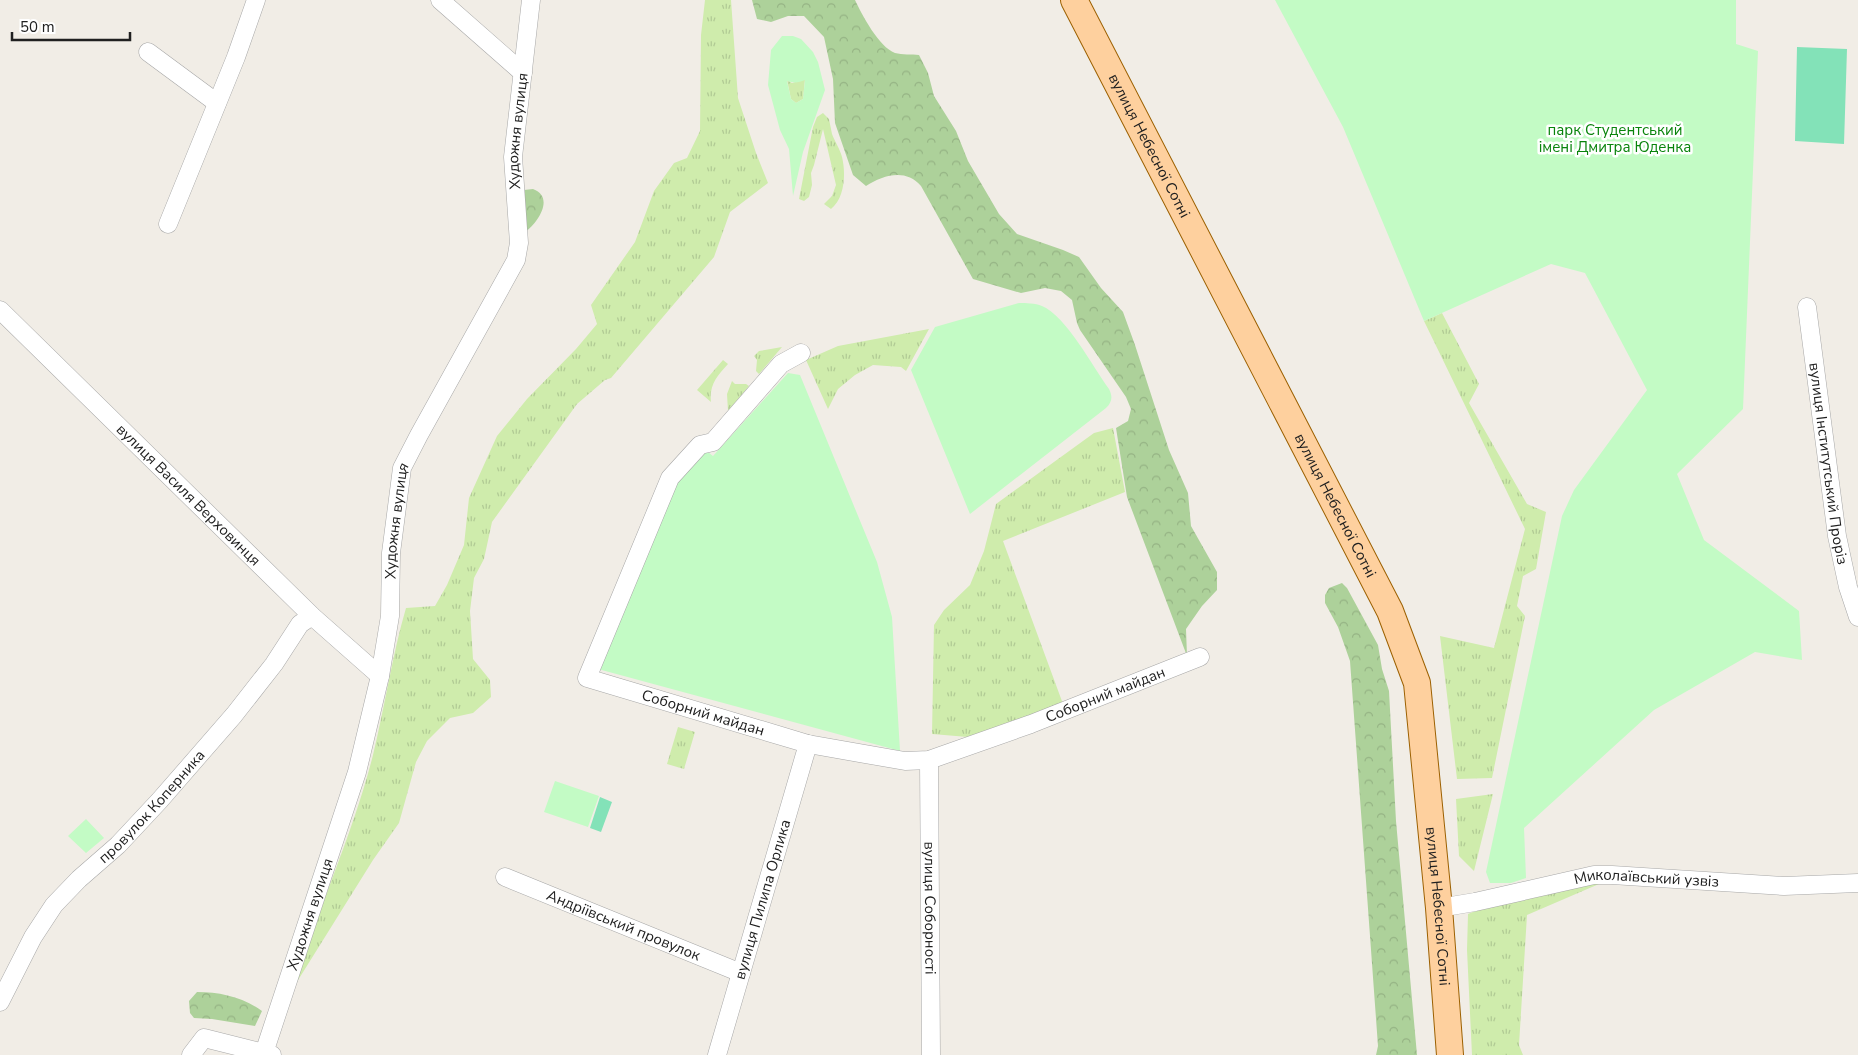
<svg xmlns="http://www.w3.org/2000/svg" width="1858" height="1055" font-family="'Nunito Sans',sans-serif">
  <style>
    .grass { fill: url(#grass-tufts) }
    .forest { fill: url(#forest-crowns) }
    .park { fill: #c3fbc5; fill-rule: evenodd }
    .pitch { fill: #83e2b8 }
    .lines { fill: none; stroke-linecap: round; stroke-linejoin: round }
    .street-casing { stroke: #a7a7a7; stroke-width: 19 }
    .primary-casing { stroke: #9c6000; stroke-width: 28 }
    .street { stroke: #fff; stroke-width: 18 }
    .primary { stroke: #fed09e; stroke-width: 26 }
    .labels { text-anchor: middle; stroke-width: 5; stroke-linejoin: round; paint-order: stroke }
    .park-label { font-size: 15px; fill: #09840c; stroke: #fff }
    .street-label { font-size: 15px; fill: #202020; stroke: #fff }
  </style>
  <defs>
    <pattern id="grass-tufts" width="24" height="20" patternUnits="userSpaceOnUse" patternTransform="scale(1.25)"><rect width="24" height="20" fill="#cfecac"/><path d="M3 7l-1-3M5 7V3M7 7l1-3M15 17l-1-3M17 17v-4M19 17l1-3" fill="none" stroke="#b1ca94"/></pattern>
    <pattern id="forest-crowns" width="20" height="18" patternUnits="userSpaceOnUse" patternTransform="scale(1.25)"><rect width="20" height="18" fill="#add19a"/><path d="M2 6a3 3 0 1 1 6 0M12 15a3 3 0 1 1 6 0" fill="none" stroke="#95b384"/></pattern>
  </defs>
  <rect width="100%" height="100%" fill="#f1ede6"/>
  <path class="grass" d="M705,0H731L738,98L756,153L768,183L730,212L714,257L611,378L605,380L577,404L492,522L484,559L474,578L470,611L473,659L490,680L491,697L473,713L450,718L427,741L416,762L399,823L373,860L295,985C318,908 353,834 373,755C385,706 392,656 406,608L435,606L447,585L464,545L469,498L497,436L527,399L576,349L597,324L591,305L635,242L654,191L674,163L687,158L700,131L701,35Z
    M805,79L803,99L796,103L791,99L787,80L792,83Z
    M823,113L829,119C830,124 831,129 832,134C835,142 840,149 842,157C846,173 845,198 831,209L824,204L832,196L836,185L823,129L814,165L811,173L812,185L809,197L804,201L799,199L813,127L817,117Z
    M1442,313L1479,384L1469,403L1527,504L1546,512L1536,569L1523,576L1517,606L1525,616L1492,778L1457,779L1440,636L1494,648L1525,529L1424,321Z
    M929,329L906,371L901,367L873,365L855,375L838,389L828,409L806,360L838,346Z
    M782,347L759,374L756,371L757,360L754,356L759,351Z
    M723,360L728,364C717,376 709,385 711,402L697,390Z
    M732,381L735,384H746L749,386L728,411L727,394Z
    M1113,428L1125,492L1003,541L1063,704L968,737L932,734L934,625L944,610L970,585L984,551L996,504L1094,433Z
    M678,727L695,732L684,769L667,764Z
    M1493,794L1474,871L1459,856L1456,799Z
    M1588,884H1599L1527,915L1519,1045L1523,1055H1472L1467,950L1468,914L1487,906Z"/>
  <path class="forest" d="M752,0H855C862,15 879,47 895,53C902,55 912,54 919,55L928,73L934,96L956,131L968,161L999,214L1017,234L1063,250L1079,257L1101,288L1123,312L1135,345L1169,450L1188,493L1191,526L1217,572V590L1202,606L1186,629L1187,656L1127,497L1116,428L1128,421L1131,409L1126,397L1080,330L1077,323L1072,300L1061,291L1045,288L1021,293L973,279L921,186C906,168 883,175 866,186L853,175L835,123L833,79L824,37L804,16H788L771,22L757,19Z
    M533,189C555,197 538,223 525,232L524,190Z
    M1342,583L1347,588L1378,645L1382,669L1389,691L1396,821L1417,1055H1376L1378,1046L1350,661L1338,627L1325,603V595L1329,588Z
    M197,992C220,992 243,997 262,1011L255,1026L212,1019L194,1018L190,1013L189,1001Z"/>
  <path class="park" d="M1275,0H1736V44L1758,51L1743,409L1677,474L1704,540L1799,611L1802,660L1755,652L1654,710L1524,828L1526,878L1511,883H1490L1486,872L1562,516L1574,490L1647,390L1585,273L1551,264L1424,321L1343,127Z
    M782,36H793L801,39L813,52L818,62L825,90L803,152L793,196L789,149L780,130L768,85L771,50ZM805,80L803,99L796,103L791,99L787,81C794,83 798,83 805,80Z
    M1019,303C1026,303 1035,303 1042,306C1066,316 1093,367 1109,389C1113,397 1112,402 1106,408L970,514L911,370L935,327Z
    M788,373L800,375L877,562L892,617L900,751L598,669L673,481L704,449L713,456Z
    M555,781L599,796L588,827L544,812Z
    M86,819L104,838L86,853L68,836Z"/>
  <path class="pitch" d="M1797,47L1847,49L1844,144L1795,141Z
    M600,797L612,802L601,832L590,828Z"/>
  <g class="lines">
    <g class="street-casing">
      <g id="street">
        <path d="M440,0L523,73"/>
        <path d="M148,52L217,103"/>
        <path d="M168,224L236,57L256,0"/>
        <path id="s1" d="M1807,307L1837,536L1848,587L1858,617"/>
        <path id="s2" d="M0,310L312,616L380,676"/>
        <path id="s3" d="M801,353L781,364L713,442L700,445L670,478L587,678L808,744L905,761L929,760L1031,724L1200,657"/>
        <path id="s4" d="M929,760L931,1055"/>
        <path id="s5" d="M505,877L741,973"/>
        <path id="s6" d="M1439,908L1475,902L1594,875H1612L1784,886L1858,883"/>
        <path id="s7" d="M0,1002L33,937L54,905L79,879L118,845L160,800L234,715L274,664L300,624L312,616"/>
        <path id="s8" d="M264,1053L357,772L380,676L390,616L391,553L402,468L419,435L516,260L519,243L513,157L531,0"/>
        <path d="M191,1055L204,1038L272,1055"/>
        <path id="s9" d="M717,1055L808,744"/>
      </g>
    </g>
    <g class="primary-casing">
      <g id="primary">
        <path id="s10" d="M1074,0L1390,611L1417,683L1439,908L1450,1055"/>
      </g>
    </g>
    <use href="#street" class="street"/>
    <use href="#primary" class="primary"/>
  </g>
  <g class="labels">
    <g class="park-label">
      <text x="1615" y="135">парк Студентський<tspan x="1615" dy="17">імені Дмитра Юденка</tspan></text>
    </g>
    <g class="street-label">
      <text dy="5" stroke="none"><textPath href="#s8" startOffset="971">Художня вулиця</textPath></text>
      <text dy="5" stroke="none"><textPath href="#s10" startOffset="164">вулиця Небесної Сотні</textPath></text>
      <text dy="5" stroke="none"><textPath href="#s1" startOffset="158">вулиця Інститутський Проріз</textPath></text>
      <text dy="5" stroke="none"><textPath href="#s2" startOffset="264">вулиця Василя Верховинця</textPath></text>
      <text dy="5" stroke="none"><textPath href="#s10" startOffset="569">вулиця Небесної Сотні</textPath></text>
      <text dy="5" stroke="none"><textPath href="#s8" startOffset="551">Художня вулиця</textPath></text>
      <text dy="5" stroke="none"><textPath href="#s3" startOffset="942">Соборний майдан</textPath></text>
      <text dy="5" stroke="none"><textPath href="#s3" startOffset="522">Соборний майдан</textPath></text>
      <text dy="5" stroke="none"><textPath href="#s7" startOffset="250">провулок Коперника</textPath></text>
      <text dy="5" stroke="none"><textPath href="#s6" startOffset="211">Миколаївський узвіз</textPath></text>
      <text dy="5" stroke="none"><textPath href="#s9" startOffset="162">вулиця Пилипа Орлика</textPath></text>
      <text dy="5" stroke="none"><textPath href="#s10" startOffset="989">вулиця Небесної Сотні</textPath></text>
      <text dy="5" stroke="none"><textPath href="#s4" startOffset="148">вулиця Соборності</textPath></text>
      <text dy="5" stroke="none"><textPath href="#s8" startOffset="146">Художня вулиця</textPath></text>
      <text dy="5" stroke="none"><textPath href="#s5" startOffset="128">Андріївський провулок</textPath></text>
    </g>
  </g>
  <path d="M12 32v8h118v-8" fill="none" stroke="#202020" stroke-width="2.5"/>
  <text x="20" y="32" font-size="15" fill="#202020" stroke="#ffffff" stroke-width="4" paint-order="stroke">50 m</text>
</svg>
